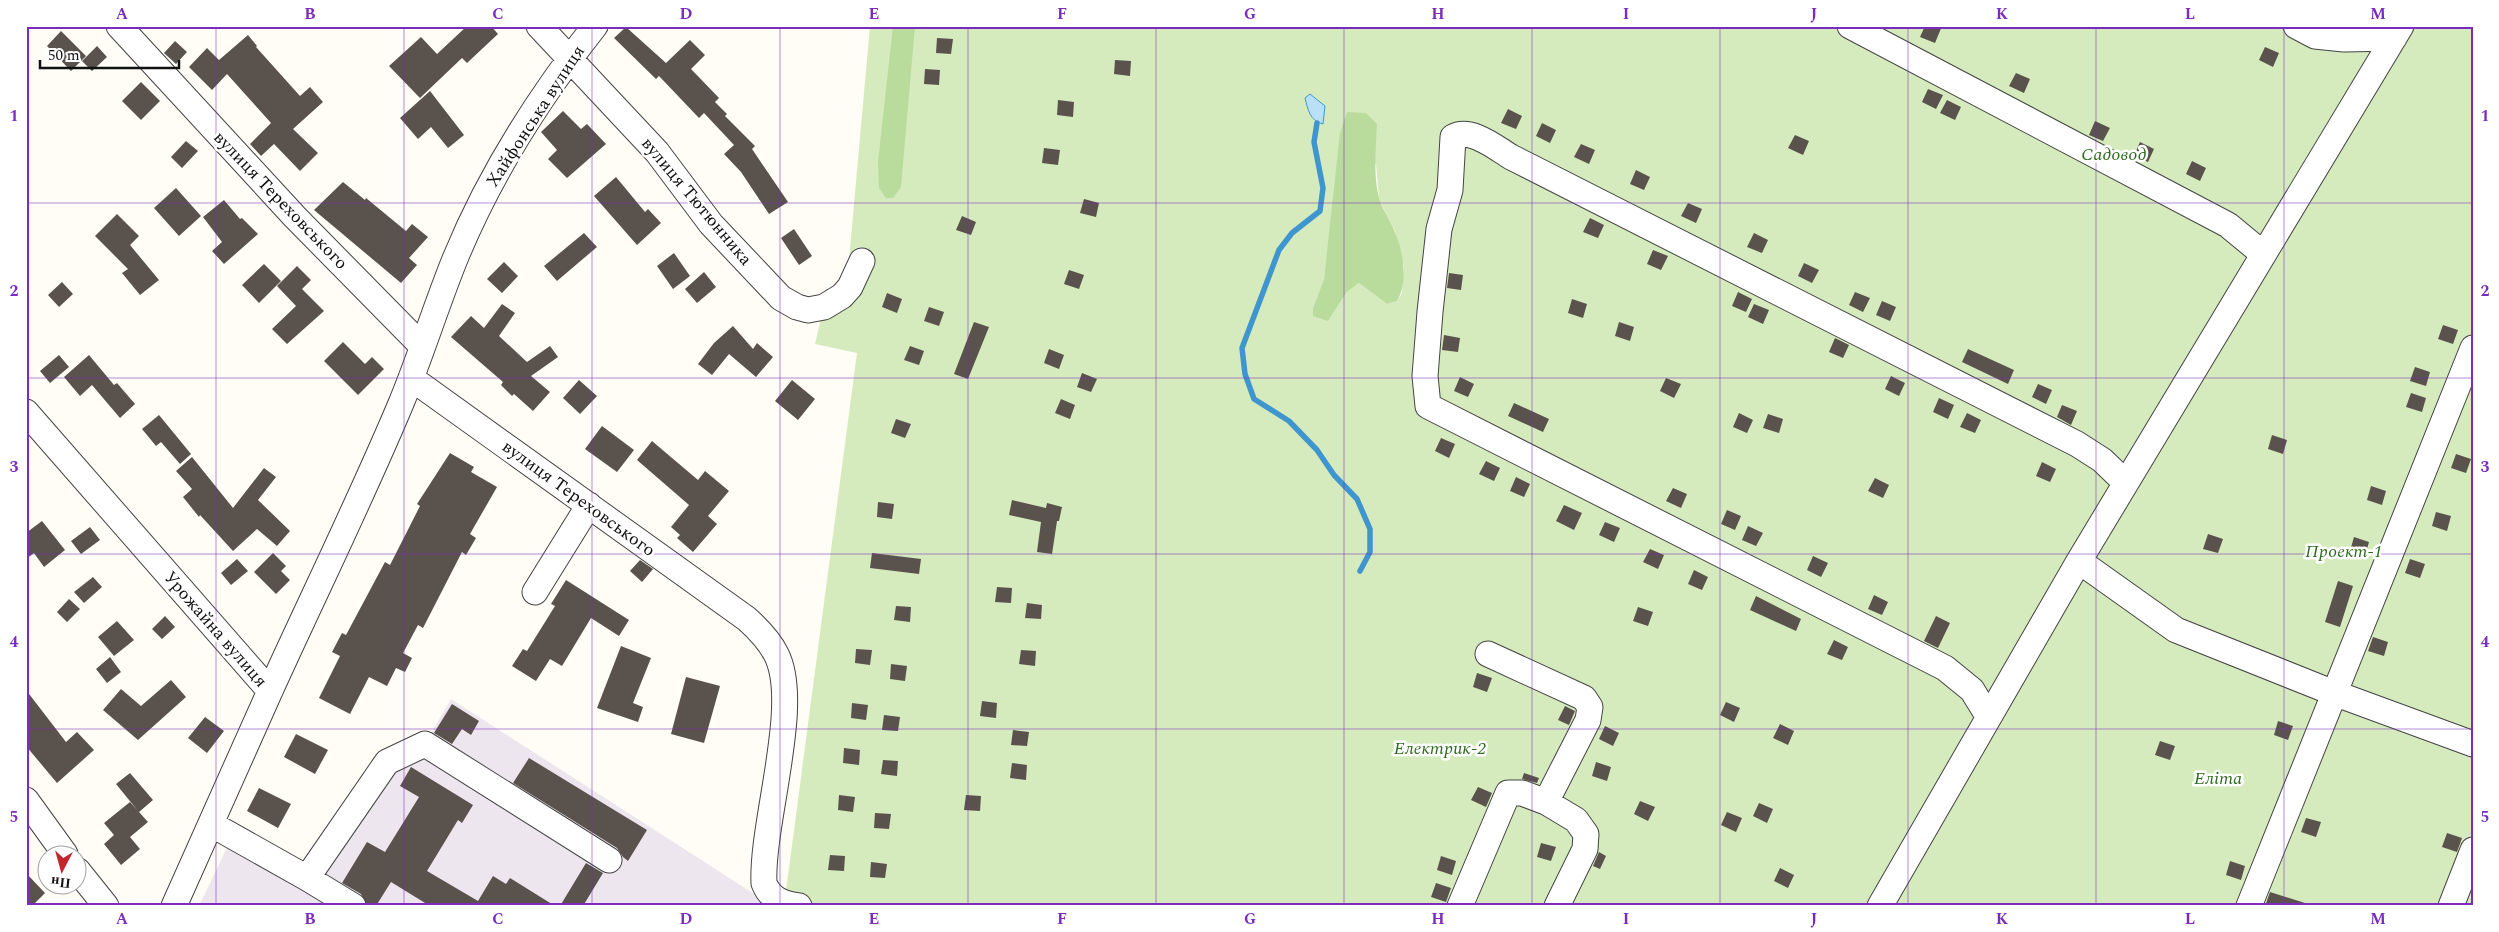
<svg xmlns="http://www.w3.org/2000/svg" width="2499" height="932" font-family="Spectral,serif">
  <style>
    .industrial { fill: #eee6ef }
    .green { fill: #d5ebbd; fill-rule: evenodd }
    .forest { fill: #b9dc9c }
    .water { fill: #b9e0f7; stroke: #3f96cf }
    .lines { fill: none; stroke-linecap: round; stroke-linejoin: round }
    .stream { stroke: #3f96cf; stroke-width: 5.5 }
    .building { fill: #5a524d }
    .minor-casing { stroke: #444; stroke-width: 27 }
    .minor { stroke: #fff; stroke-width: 25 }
    .grid { fill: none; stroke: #7b2cbf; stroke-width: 1; stroke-opacity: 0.55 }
    .labels { text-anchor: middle; stroke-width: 5; stroke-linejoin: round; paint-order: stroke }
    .street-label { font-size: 18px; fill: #111; stroke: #fff }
    .park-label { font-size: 18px; font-style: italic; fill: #2f6b1f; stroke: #fff }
    .neatline { fill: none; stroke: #7b2cbf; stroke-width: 2 }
    .grid-label { font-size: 16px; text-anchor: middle; font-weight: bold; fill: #7b2cbf }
  </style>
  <rect width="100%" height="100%" fill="#fffdf5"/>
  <path class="industrial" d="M451,699L773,906H199L232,837L307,877L387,762L425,744Z"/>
  <path class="green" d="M870,26H2394L2130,465L2095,444L2116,485L1873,906H784L857,353L815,344L823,310L849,260ZM1376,164L1379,199L1395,231L1404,266L1402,293L1397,301L1387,304L1359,283L1347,292L1328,321L1313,308L1324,279L1335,193Z
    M2411,26H2473V906H1894L2268,260Z"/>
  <path class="forest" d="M893,26H915L901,187L893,198H886L879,188L878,162Z
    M1347,112L1366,113L1377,124C1376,148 1373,175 1379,198C1382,209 1390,219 1394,230C1403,250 1409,281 1397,301L1387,304L1359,283L1347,292L1328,321L1313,316V308L1324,279L1340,133Z"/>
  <path class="water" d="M1310,94L1325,106L1323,124C1310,121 1308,110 1305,98Z"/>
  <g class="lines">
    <path class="stream" d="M1317,123L1314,142L1323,188L1320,211L1292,233L1279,250L1242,348L1245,374L1254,399L1289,421L1317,450L1334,475L1357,499L1370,529V552L1360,571"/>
  </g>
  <path class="building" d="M467,26H491L498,34L467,63L462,58L420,98L389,66L421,37L437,54Z
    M1925,26H1942L1935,43L1920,37Z
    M626,27L666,63L690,40L705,55L691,69L719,98L715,102L727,114L725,116L755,146L752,149L788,202L769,214L741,172L724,154L734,145L704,113L699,118L659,76L656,79L614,38Z
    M61,31L86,56L71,71L47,46Z
    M248,35L257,46L256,47L300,96L310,87L323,102L293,129L318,153L300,171L274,144L261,156L250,144L271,123L227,74L212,90L189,67L207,48L219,60Z
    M937,38L953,39L951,54L936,53Z
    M175,41L187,52L176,64L164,53Z
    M97,46L107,57L92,71L82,61Z
    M2265,47L2279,53L2273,67L2259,60Z
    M1115,60L1131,61L1130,76L1114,74Z
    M925,69L940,70L939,85L924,84Z
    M2016,73L2030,79L2024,93L2009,86Z
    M141,82L160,101L141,120L122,101Z
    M1928,89L1943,95L1936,109L1922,102Z
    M430,91L464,135L448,148L431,127L418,139L400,118Z
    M1058,100L1074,102L1073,117L1057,115Z
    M1947,100L1961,107L1955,120L1940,113Z
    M1508,109L1522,116L1516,129L1501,123Z
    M563,111L581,129L587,124L606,144L567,178L548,159L557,150L541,132Z
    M2095,121L2110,128L2103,141L2089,135Z
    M1542,123L1556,130L1550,143L1536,136Z
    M1795,135L1809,141L1803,155L1788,148Z
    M186,141L198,151L182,168L171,157Z
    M2140,142L2154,149L2148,162L2134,156Z
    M1581,144L1595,150L1589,164L1574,157Z
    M1044,148L1060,150L1058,165L1042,163Z
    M2192,161L2206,168L2200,181L2186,174Z
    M1636,170L1650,177L1644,190L1630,184Z
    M616,177L645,212L648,209L661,223L637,245L594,196Z
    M343,182L365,200L366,198L406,231L412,224L428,237L409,258L417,265L401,283L314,210Z
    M176,188L201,216L179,236L154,208Z
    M1084,199L1099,203L1096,217L1080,213Z
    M224,200L240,219L242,218L258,234L224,264L212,251L222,242L203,217Z
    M1688,203L1702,209L1696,223L1681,216Z
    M117,214L139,236L130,245L159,280L140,295L122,273L128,269L95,236Z
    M962,216L976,222L971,235L956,230Z
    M1590,218L1604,225L1598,238L1583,232Z
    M794,229L812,256L799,265L781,238Z
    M584,233L597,247L557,281L544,266Z
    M1754,233L1768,240L1762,253L1747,247Z
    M1653,250L1668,256L1661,270L1647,264Z
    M674,253L690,276L673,289L657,266Z
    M504,262L518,276L502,293L487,279Z
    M1804,263L1819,270L1812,283L1798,276Z
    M264,264L281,281L259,303L242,285Z
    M297,266L311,280L302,289L324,311L287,344L272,329L296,306L277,286Z
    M1069,270L1084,275L1079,289L1064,284Z
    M704,272L716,287L697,303L685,289Z
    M1449,273L1463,275L1461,290L1447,288Z
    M62,282L73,294L59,307L48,295Z
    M1738,292L1752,299L1746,312L1732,306Z
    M1855,292L1870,298L1863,312L1849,305Z
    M887,293L902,299L897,313L882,307Z
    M1572,299L1587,304L1583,318L1568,313Z
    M1882,301L1896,307L1890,321L1876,315Z
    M502,304L515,313L499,336L527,362L550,346L558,357L531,376L550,392L533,411L514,394L512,396L501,385L503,382L451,337L471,316L484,328Z
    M1754,304L1769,310L1763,324L1748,317Z
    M929,307L944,312L939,326L924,321Z
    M974,322L989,327L968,379L954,374Z
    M1619,322L1634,327L1630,341L1615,336Z
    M2443,325L2458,330L2453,344L2438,339Z
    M733,326L753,349L757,343L773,357L756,377L729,354L712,375L698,364L714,343Z
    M1444,335L1460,338L1458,352L1442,350Z
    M1835,338L1849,345L1843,358L1829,352Z
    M343,342L365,364L372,357L384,369L358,395L324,361Z
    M910,346L924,351L919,365L904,360Z
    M1049,349L1064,355L1059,369L1044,363Z
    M1968,349L2014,370L2008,384L1962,362Z
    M59,355L69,367L50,383L40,371Z
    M89,355L114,385L117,383L135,404L120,418L92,385L80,396L64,377Z
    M2415,367L2430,372L2426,386L2410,381Z
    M1082,373L1097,379L1091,392L1077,387Z
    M1891,376L1905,383L1899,396L1885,389Z
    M1460,377L1474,384L1468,397L1454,391Z
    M1666,378L1681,384L1674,398L1660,391Z
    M579,380L597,396L580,414L563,398Z
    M792,380L815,399L798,420L775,401Z
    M2038,384L2052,390L2046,404L2032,397Z
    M2411,393L2426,398L2422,412L2406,407Z
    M1939,398L1954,405L1948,419L1933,412Z
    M1061,399L1075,405L1070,419L1055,413Z
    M1514,403L1549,419L1543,432L1508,416Z
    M2062,405L2077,411L2071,425L2057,417Z
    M1739,413L1753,420L1747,433L1733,427Z
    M1967,413L1981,420L1975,433L1960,427Z
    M1768,414L1783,419L1779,433L1763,428Z
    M159,415L191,454L180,464L161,442L156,446L142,429Z
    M896,419L911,424L905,438L891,433Z
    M602,426L634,450L617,472L585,449Z
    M2272,435L2287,440L2283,454L2268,449Z
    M1441,438L1455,444L1449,458L1435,451Z
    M652,441L698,480L705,471L729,491L708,516L717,524L693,552L677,538L680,535L671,527L689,505L637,460Z
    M450,453L474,467L471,472L497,487L470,534L476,538L466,555L462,552L423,628L418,625L403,653L412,658L405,672L396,668L387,686L369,677L350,714L319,698L340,656L332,652L342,633L346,635L385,562L390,565L420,506L417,504Z
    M2456,454L2471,459L2466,473L2451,468Z
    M192,457L233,508L264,468L276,477L258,500L290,531L277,546L257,529L233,551L200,515L199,517L183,497L192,489L176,471Z
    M1486,461L1500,468L1494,481L1479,474Z
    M2042,462L2056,469L2050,482L2036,476Z
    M1516,477L1530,484L1524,497L1510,491Z
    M1875,478L1889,485L1883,498L1868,491Z
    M2371,486L2386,491L2382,505L2367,500Z
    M1673,488L1687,494L1681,508L1666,501Z
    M1012,500L1046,508L1047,503L1062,507L1059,521H1057L1052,554L1037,552L1041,522L1009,515Z
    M878,502L894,504L892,519L877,517Z
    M1564,505L1582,513L1574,530L1556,521Z
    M1727,510L1741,516L1735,530L1721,524Z
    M2436,512L2451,516L2447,531L2432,526Z
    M42,521L65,550L44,567L34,553L26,559V533Z
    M1605,522L1620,528L1614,542L1599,535Z
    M1748,526L1763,533L1756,546L1742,540Z
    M90,527L100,540L81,554L71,541Z
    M2208,534L2223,539L2218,553L2203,549Z
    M2354,537L2369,542L2365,556L2350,551Z
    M1650,549L1664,555L1658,569L1643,562Z
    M273,553L286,566L281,571L290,580L276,594L254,572Z
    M872,553L921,559L919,574L870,568Z
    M1813,556L1828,563L1821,577L1807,570Z
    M237,559L248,571L231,585L221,573Z
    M2410,559L2425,564L2420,578L2405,573Z
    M640,560L653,569L642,582L630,571Z
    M1694,570L1708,577L1702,590L1688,584Z
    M93,577L102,587L84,603L74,592Z
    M566,580L629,620L619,636L591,618L562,666L550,659L536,681L512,666L523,649L527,651L555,606L551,604Z
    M2338,581L2353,586L2340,627L2325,622Z
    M997,587L1012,588L1011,603L995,602Z
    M1874,595L1888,602L1882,615L1868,609Z
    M1756,596L1801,619L1796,631L1750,610Z
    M69,599L80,609L67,622L57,612Z
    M1027,603L1042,605L1041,619L1025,618Z
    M896,606L911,607L910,622L894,620Z
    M1638,607L1653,612L1648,626L1633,621Z
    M165,616L175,627L162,639L152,629Z
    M1936,616L1950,623L1938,648L1924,641Z
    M117,621L134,640L114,656L98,637Z
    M2373,637L2388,642L2384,656L2368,651Z
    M1834,640L1848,647L1842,660L1827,654Z
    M621,646L651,658L633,703L643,707L638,722L597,708Z
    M856,649L872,650L870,665L855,663Z
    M1021,650L1036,651L1035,666L1019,664Z
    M110,657L121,672L107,683L96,669Z
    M891,664L907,666L905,681L890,679Z
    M1477,673L1492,678L1487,692L1473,687Z
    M686,677L720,686L704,743L671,734Z
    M171,680L186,697L138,740L103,710L121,689L141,706Z
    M26,690L66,742L77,732L94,750L57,783L26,746Z
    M982,701L997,703L996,718L980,716Z
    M1726,702L1740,708L1734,722L1720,715Z
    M852,703L868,705L866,720L851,718Z
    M452,704L479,721L471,735L462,729L452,744L434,733Z
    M1565,706L1575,711L1569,725L1558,720Z
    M884,715L900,717L898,731L882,730Z
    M205,717L224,731L207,753L188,738Z
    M2278,721L2293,726L2288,740L2274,735Z
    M1780,724L1794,731L1788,745L1773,738Z
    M1605,726L1619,733L1613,746L1599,739Z
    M1013,730L1029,732L1027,746L1011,745Z
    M296,734L328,750L315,774L284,757Z
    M2160,741L2175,746L2170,760L2155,755Z
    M844,748L860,750L859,765L843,763Z
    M529,758L647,830L628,861L623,857L617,848L513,783Z
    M883,760L898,761L897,776L881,774Z
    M1596,762L1611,767L1607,781L1592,776Z
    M1012,763L1027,765L1026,780L1010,778Z
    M411,767L473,805L462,823L458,820L427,871L478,901L493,876L506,884L510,878L555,906H430L391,882L376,906H367L361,894L342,883L367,842L385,852L419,797L400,786Z
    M130,773L153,800L139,812L148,822L130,837L140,849L121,865L104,844L114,835L104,823L130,802L138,811L116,784Z
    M1524,773L1539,778L1537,783L1522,779Z
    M1478,787L1492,793L1486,807L1471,800Z
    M259,788L291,804L278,828L247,811Z
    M839,795L855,797L853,812L838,810Z
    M966,795L981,796L980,811L964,810Z
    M1640,801L1655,807L1648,821L1634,814Z
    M1759,803L1773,809L1767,823L1753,816Z
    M1727,812L1742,818L1736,832L1721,825Z
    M875,813L891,814L889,829L874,828Z
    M2306,818L2321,822L2316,837L2301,832Z
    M2447,833L2462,838L2457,852L2442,847Z
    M1541,843L1556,847L1551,861L1537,857Z
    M1599,852L1606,856L1600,869L1593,866Z
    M830,855L845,856L844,871L828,870Z
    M1441,856L1456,861L1452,875L1437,870Z
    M2230,861L2245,866L2241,880L2226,875Z
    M871,862L887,864L885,878L870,877Z
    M586,863L603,873L583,906H560Z
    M1780,868L1794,875L1788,888L1774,881Z
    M26,873L45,893L32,906H26Z
    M1436,883L1451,888L1446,902L1431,897Z
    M2270,892L2305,903L2304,906H2265Z"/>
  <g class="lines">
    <g class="minor-casing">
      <path id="minor" d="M119,26L295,217L422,346
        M539,26L657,152L711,224L781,298L797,307L808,310L824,307L842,296L850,287L862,261
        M1850,26L2228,225L2263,254
        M2296,26L2315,36L2344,39L2394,38
        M411,378L747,619C758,629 769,640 776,654C802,703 761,824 764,883C770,899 783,904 799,906
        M26,412L270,691L174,906
        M2079,561L2176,630L2334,693L2473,744
        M535,592L589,505
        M270,691C314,594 361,499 402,401C421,355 436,306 455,259C489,176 539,97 595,26
        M1988,716L1972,690L1945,668L1428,406L1425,376L1430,312L1439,229L1450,190L1453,137C1471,127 1496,148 1511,157L2077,444L2102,460L2126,483
        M26,800L65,854
        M1546,802L1576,820L1586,834L1585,849L1557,906
        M211,824L307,878L353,906
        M78,871L106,906
        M307,878L387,762L425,744L609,860
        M1460,906L1508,793H1522L1546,802L1588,720L1590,707L1584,698L1488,654
        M1880,906L2079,561L2401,26
        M2249,906L2473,348
        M2451,906L2473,850"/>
    </g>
    <use href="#minor" class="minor"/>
  </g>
  <path class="grid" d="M216,26V906M404,26V906M592,26V906M780,26V906M968,26V906M1156,26V906M1344,26V906M1532,26V906M1720,26V906M1908,26V906M2096,26V906M2284,26V906M26,203H2473M26,378H2473M26,554H2473M26,729H2473"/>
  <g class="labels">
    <g class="street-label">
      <text transform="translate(535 116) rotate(-57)" y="6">Хайфонська вулиця</text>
      <text transform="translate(281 200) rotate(46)" y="6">вулиця Тереховського</text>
      <text transform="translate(697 201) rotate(50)" y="6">вулиця Тютюнника</text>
      <text transform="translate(579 498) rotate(36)" y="6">вулиця Тереховського</text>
      <text transform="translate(216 629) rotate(49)" y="6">Урожайна вулиця</text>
    </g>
    <g class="park-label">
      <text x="2114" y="160">Садовод</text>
      <text x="2344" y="557">Проект-1</text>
      <text x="1440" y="754">Електрик-2</text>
      <text x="2218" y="784">Еліта</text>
    </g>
  </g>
  <rect width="2499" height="932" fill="none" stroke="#ffffff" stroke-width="55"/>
  <g transform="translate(62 870) rotate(186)"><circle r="24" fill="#ffffff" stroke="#a0a0a0"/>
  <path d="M0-4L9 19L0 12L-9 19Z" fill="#c4262e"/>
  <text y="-8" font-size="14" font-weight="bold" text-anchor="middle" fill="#111111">Пн</text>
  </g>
  <path d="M40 60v8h139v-8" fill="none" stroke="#111111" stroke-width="2.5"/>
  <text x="48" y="60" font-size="15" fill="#111111" stroke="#ffffff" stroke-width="4" paint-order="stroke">50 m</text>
  <rect x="28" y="28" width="2444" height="876" class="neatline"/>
  <g class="grid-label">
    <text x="122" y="19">A</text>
    <text x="310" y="19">B</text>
    <text x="498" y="19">C</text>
    <text x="686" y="19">D</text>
    <text x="874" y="19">E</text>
    <text x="1062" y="19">F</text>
    <text x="1250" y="19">G</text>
    <text x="1438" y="19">H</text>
    <text x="1626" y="19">I</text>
    <text x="1814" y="19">J</text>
    <text x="2002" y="19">K</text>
    <text x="2190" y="19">L</text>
    <text x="2378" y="19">M</text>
    <text x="14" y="121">1</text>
    <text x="2485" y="121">1</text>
    <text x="14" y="296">2</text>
    <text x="2485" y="296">2</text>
    <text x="14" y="472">3</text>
    <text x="2485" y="472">3</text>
    <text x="14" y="647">4</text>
    <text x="2485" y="647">4</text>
    <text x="14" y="822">5</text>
    <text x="2485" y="822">5</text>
    <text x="122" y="924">A</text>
    <text x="310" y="924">B</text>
    <text x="498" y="924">C</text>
    <text x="686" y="924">D</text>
    <text x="874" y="924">E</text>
    <text x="1062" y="924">F</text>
    <text x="1250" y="924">G</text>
    <text x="1438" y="924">H</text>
    <text x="1626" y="924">I</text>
    <text x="1814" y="924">J</text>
    <text x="2002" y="924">K</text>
    <text x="2190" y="924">L</text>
    <text x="2378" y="924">M</text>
  </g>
</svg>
